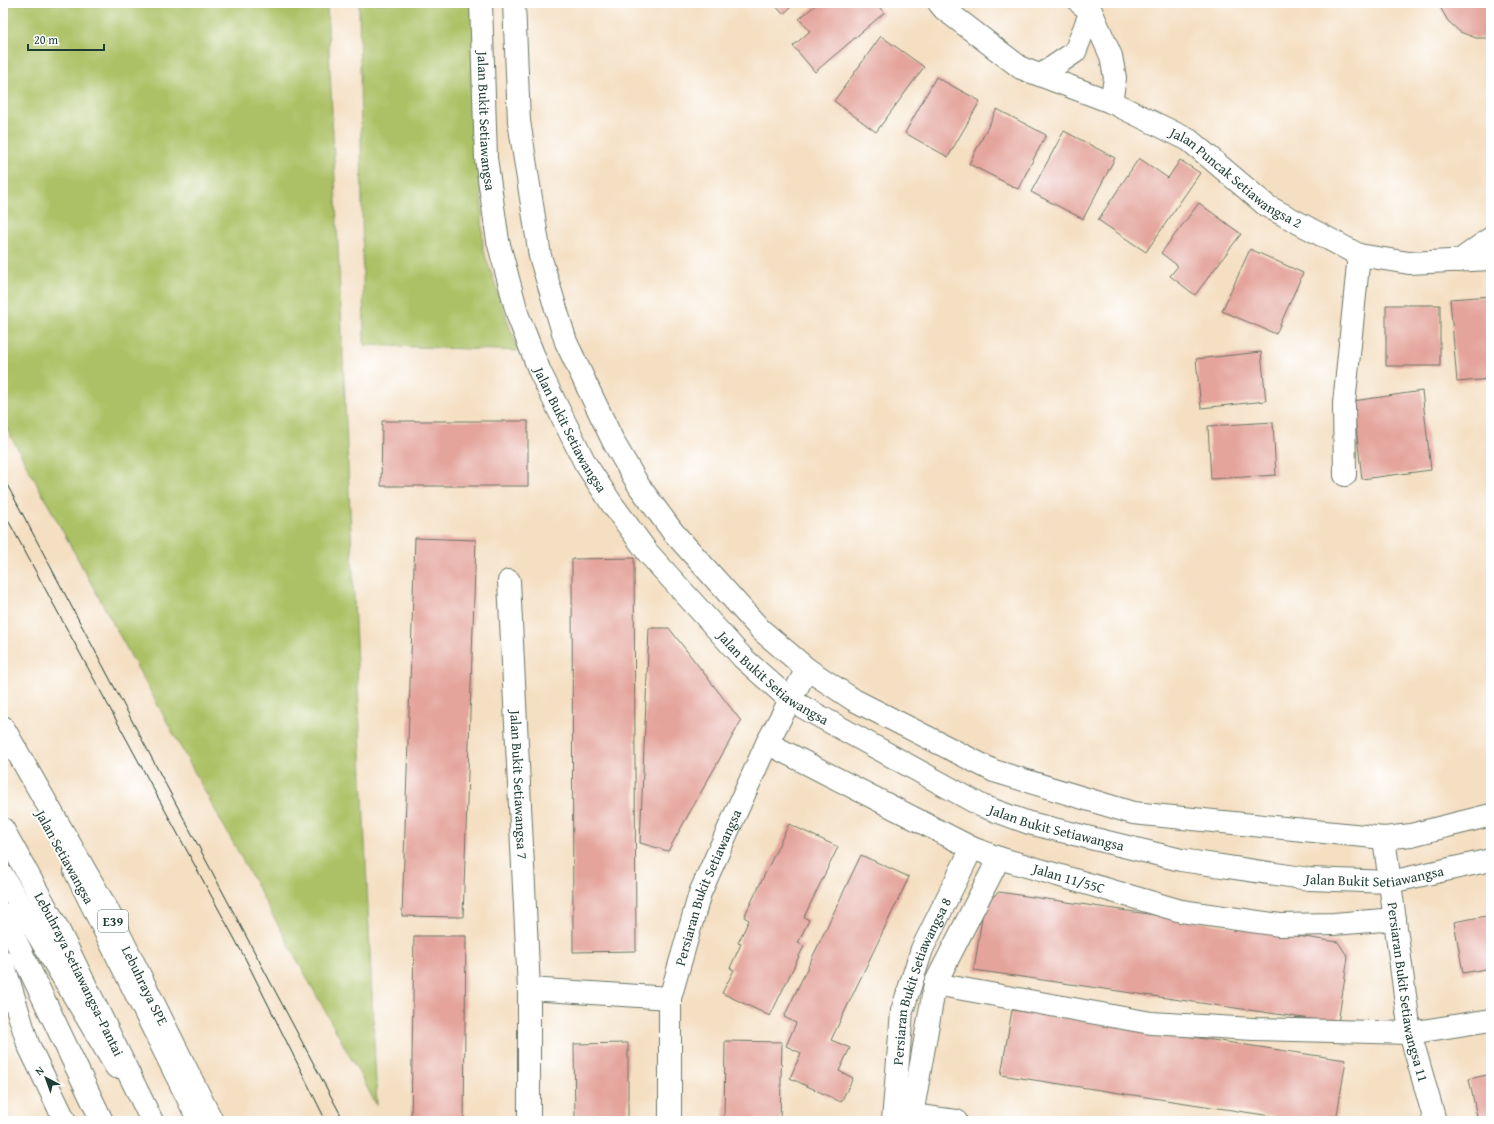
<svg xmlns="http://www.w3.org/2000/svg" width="1494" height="1124" font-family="'Gentium Book Plus',serif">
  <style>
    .green { fill: #acc165; stroke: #667f4c }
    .building { fill: #e4a49b }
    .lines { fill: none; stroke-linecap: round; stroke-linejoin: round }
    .minor-casing { stroke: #6a7666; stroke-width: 24 }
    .major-casing { stroke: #6a7666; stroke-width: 24 }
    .highway-casing { stroke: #6a7666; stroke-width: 24 }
    .minor { stroke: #fff; stroke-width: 22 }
    .major { stroke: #fff; stroke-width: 22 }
    .highway { stroke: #fff; stroke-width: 22 }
    .tram { stroke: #1f3d34; stroke-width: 1 }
    .labels { text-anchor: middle; stroke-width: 4; stroke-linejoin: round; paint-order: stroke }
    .shield { fill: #fff; stroke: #627771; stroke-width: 1 }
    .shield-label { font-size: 13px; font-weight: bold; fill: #1f3d34 }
    .street-label { font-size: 14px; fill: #1f3d34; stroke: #fff }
  </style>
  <rect width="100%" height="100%" fill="#fff"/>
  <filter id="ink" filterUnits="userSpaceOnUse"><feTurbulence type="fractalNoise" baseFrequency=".025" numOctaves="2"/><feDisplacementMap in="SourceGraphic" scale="8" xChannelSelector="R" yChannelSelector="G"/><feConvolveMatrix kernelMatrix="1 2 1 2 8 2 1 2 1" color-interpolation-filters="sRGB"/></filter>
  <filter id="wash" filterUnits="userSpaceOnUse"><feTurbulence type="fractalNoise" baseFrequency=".012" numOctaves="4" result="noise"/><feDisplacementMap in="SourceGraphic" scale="16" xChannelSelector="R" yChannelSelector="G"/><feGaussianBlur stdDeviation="0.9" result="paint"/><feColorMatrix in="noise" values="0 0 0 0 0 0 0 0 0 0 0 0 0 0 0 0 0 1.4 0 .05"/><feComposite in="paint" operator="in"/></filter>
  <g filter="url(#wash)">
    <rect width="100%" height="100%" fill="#f4dfc2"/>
    <path class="green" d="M3,3H327L377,1106L3,422Z
      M359,3H476L483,249L518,351L364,345Z"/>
    <g id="blocks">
      <path class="building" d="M773,3H796L783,14Z
        M818,3H876L884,13L815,72L793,46L810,31L799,19Z
        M1439,3H1491V38H1476L1460,32L1448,21L1440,7Z
        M881,36L924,67L876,132L834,101Z
        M936,77L980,101L948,157L905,133Z
        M997,109L1046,135L1018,189L969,164Z
        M1064,131L1115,158L1083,219L1031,192Z
        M1139,158L1168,178L1180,160L1200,173L1146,252L1098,220Z
        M1199,203L1241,234L1195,295L1170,276L1178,266L1161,253Z
        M1250,249L1303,273L1276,334L1222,311Z
        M1491,296V379L1457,382L1450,299Z
        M1386,305H1440V366H1386Z
        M1261,352L1266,401L1201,408L1196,359Z
        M1422,391L1431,470L1362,479L1353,401Z
        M382,421H528V486H381Z
        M1273,422L1276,475L1211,479L1208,426Z
        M415,538L476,540L463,917L402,916Z
        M634,558L636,951L573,952L572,559Z
        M649,628H669L741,721L668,851L640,843Z
        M789,824L838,847L804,917L809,920L798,943L804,946L770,1016L722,993L734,970L730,968L741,944L738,943L749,920L744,917Z
        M861,855L909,877L831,1040L850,1048L839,1071L853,1078L841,1102L790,1078L801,1053L786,1046L796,1023L784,1017Z
        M999,892L1338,942L1348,957L1338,1023L974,970L984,904Z
        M1491,915V968L1463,973L1454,922Z
        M414,936H466L464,1121H411Z
        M1012,1010L1346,1060L1336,1121H1304L1001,1075Z
        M725,1041L782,1042L780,1121H724Z
        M628,1043V1121H575L574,1044Z
        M1491,1074V1121H1478L1469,1079Z
        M3,1109L7,1121H3Z"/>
    </g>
  </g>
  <g filter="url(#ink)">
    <use href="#blocks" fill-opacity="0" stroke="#6a7666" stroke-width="1"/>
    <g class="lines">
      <g class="minor-casing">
        <g id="minor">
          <path id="s1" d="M481,3L486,158L498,241L518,316L540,372L585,463L612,504L648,553L743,658L790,700L982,806L1029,823L1181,860L1309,879L1390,882L1491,860"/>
          <path d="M514,3L519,121L540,256L566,342L614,443L639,486L673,532L761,630L807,669L854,700L994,771L1133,813L1384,838L1411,835L1491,815"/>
          <path id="s2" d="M939,3L944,9L1021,68L1111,102L1189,140L1267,206L1359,255L1409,263L1491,259"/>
          <path d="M1080,3L1091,11L1111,56L1115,78L1111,102"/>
          <path d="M1041,75L1075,52L1091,11"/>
          <path d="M1459,261L1491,238"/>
          <path d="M1345,475L1344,404L1359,255"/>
          <path id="s3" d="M509,581L529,989V1121"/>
          <path id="s4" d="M767,743L972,848L999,858L1181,911L1280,925L1334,924L1395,919"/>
          <path id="s5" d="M1384,838L1410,1033L1435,1121"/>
          <path d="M935,984L1151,1023L1253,1029L1410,1033L1491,1020"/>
          <path d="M529,989L670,998"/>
          <path d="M898,1111L912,1115L956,1121"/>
          <path d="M912,1115L935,984L999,858"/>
          <path id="s6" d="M670,1121V998L700,893L767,743L807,669"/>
          <path id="s7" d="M893,1121L902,1011L922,949L972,848"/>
        </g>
      </g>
      <g class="major-casing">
        <path id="major" d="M75,871L199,1121
          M3,876L116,1067"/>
      </g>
      <g class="highway-casing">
        <g id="highway">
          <path id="s8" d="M3,727L107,909L212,1121"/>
          <path id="s9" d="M3,829L57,927L152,1121"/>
          <path d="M3,914L102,1121"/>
          <path d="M3,962L28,1044L65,1121"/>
        </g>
      </g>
      <use href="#minor" class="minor"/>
      <use href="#major" class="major"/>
      <use href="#highway" class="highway"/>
      <path class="tram" d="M3,477L344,1121
        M3,511L245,958L326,1121"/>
    </g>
  </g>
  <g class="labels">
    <rect class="shield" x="98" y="910" width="30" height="22" rx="3"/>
    <g class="shield-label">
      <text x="113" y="926">E39</text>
    </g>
    <g class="street-label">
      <text dy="5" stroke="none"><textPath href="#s1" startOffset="118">Jalan Bukit Setiawangsa</textPath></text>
      <text dy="5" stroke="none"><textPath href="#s2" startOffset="348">Jalan Puncak Setiawangsa 2</textPath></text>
      <text dy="5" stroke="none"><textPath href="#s1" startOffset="442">Jalan Bukit Setiawangsa</textPath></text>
      <text dy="5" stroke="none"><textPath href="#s1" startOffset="766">Jalan Bukit Setiawangsa</textPath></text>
      <text dy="5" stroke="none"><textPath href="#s3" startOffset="204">Jalan Bukit Setiawangsa 7</textPath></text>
      <text dy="5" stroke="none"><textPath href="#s1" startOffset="1090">Jalan Bukit Setiawangsa</textPath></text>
      <text transform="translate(65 857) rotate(61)" y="5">Jalan Setiawangsa</text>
      <text dy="5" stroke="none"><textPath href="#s1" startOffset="1414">Jalan Bukit Setiawangsa</textPath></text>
      <text dy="5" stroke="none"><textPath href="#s4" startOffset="332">Jalan 11/55C</textPath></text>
      <text dy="5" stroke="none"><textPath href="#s6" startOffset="240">Persiaran Bukit Setiawangsa</textPath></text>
      <text dy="5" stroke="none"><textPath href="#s9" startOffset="164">Lebuhraya Setiawangsa–Pantai</textPath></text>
      <text dy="5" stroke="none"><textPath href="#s7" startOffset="144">Persiaran Bukit Setiawangsa 8</textPath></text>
      <text dy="5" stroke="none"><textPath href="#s8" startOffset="295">Lebuhraya SPE</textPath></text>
      <text dy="5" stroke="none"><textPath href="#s5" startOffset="156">Persiaran Bukit Setiawangsa 11</textPath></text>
    </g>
  </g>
  <rect width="1494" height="1124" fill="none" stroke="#fff" stroke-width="16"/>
  <g transform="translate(46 1078) rotate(319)" stroke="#ffffff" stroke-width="3" paint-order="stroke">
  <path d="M0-3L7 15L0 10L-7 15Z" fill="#1f3d34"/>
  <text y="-6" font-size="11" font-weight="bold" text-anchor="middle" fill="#1f3d34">N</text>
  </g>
  <path d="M28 44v6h76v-6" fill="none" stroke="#1f3d34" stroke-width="2"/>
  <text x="34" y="44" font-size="12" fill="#1f3d34" stroke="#ffffff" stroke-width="3" paint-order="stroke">20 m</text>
</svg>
